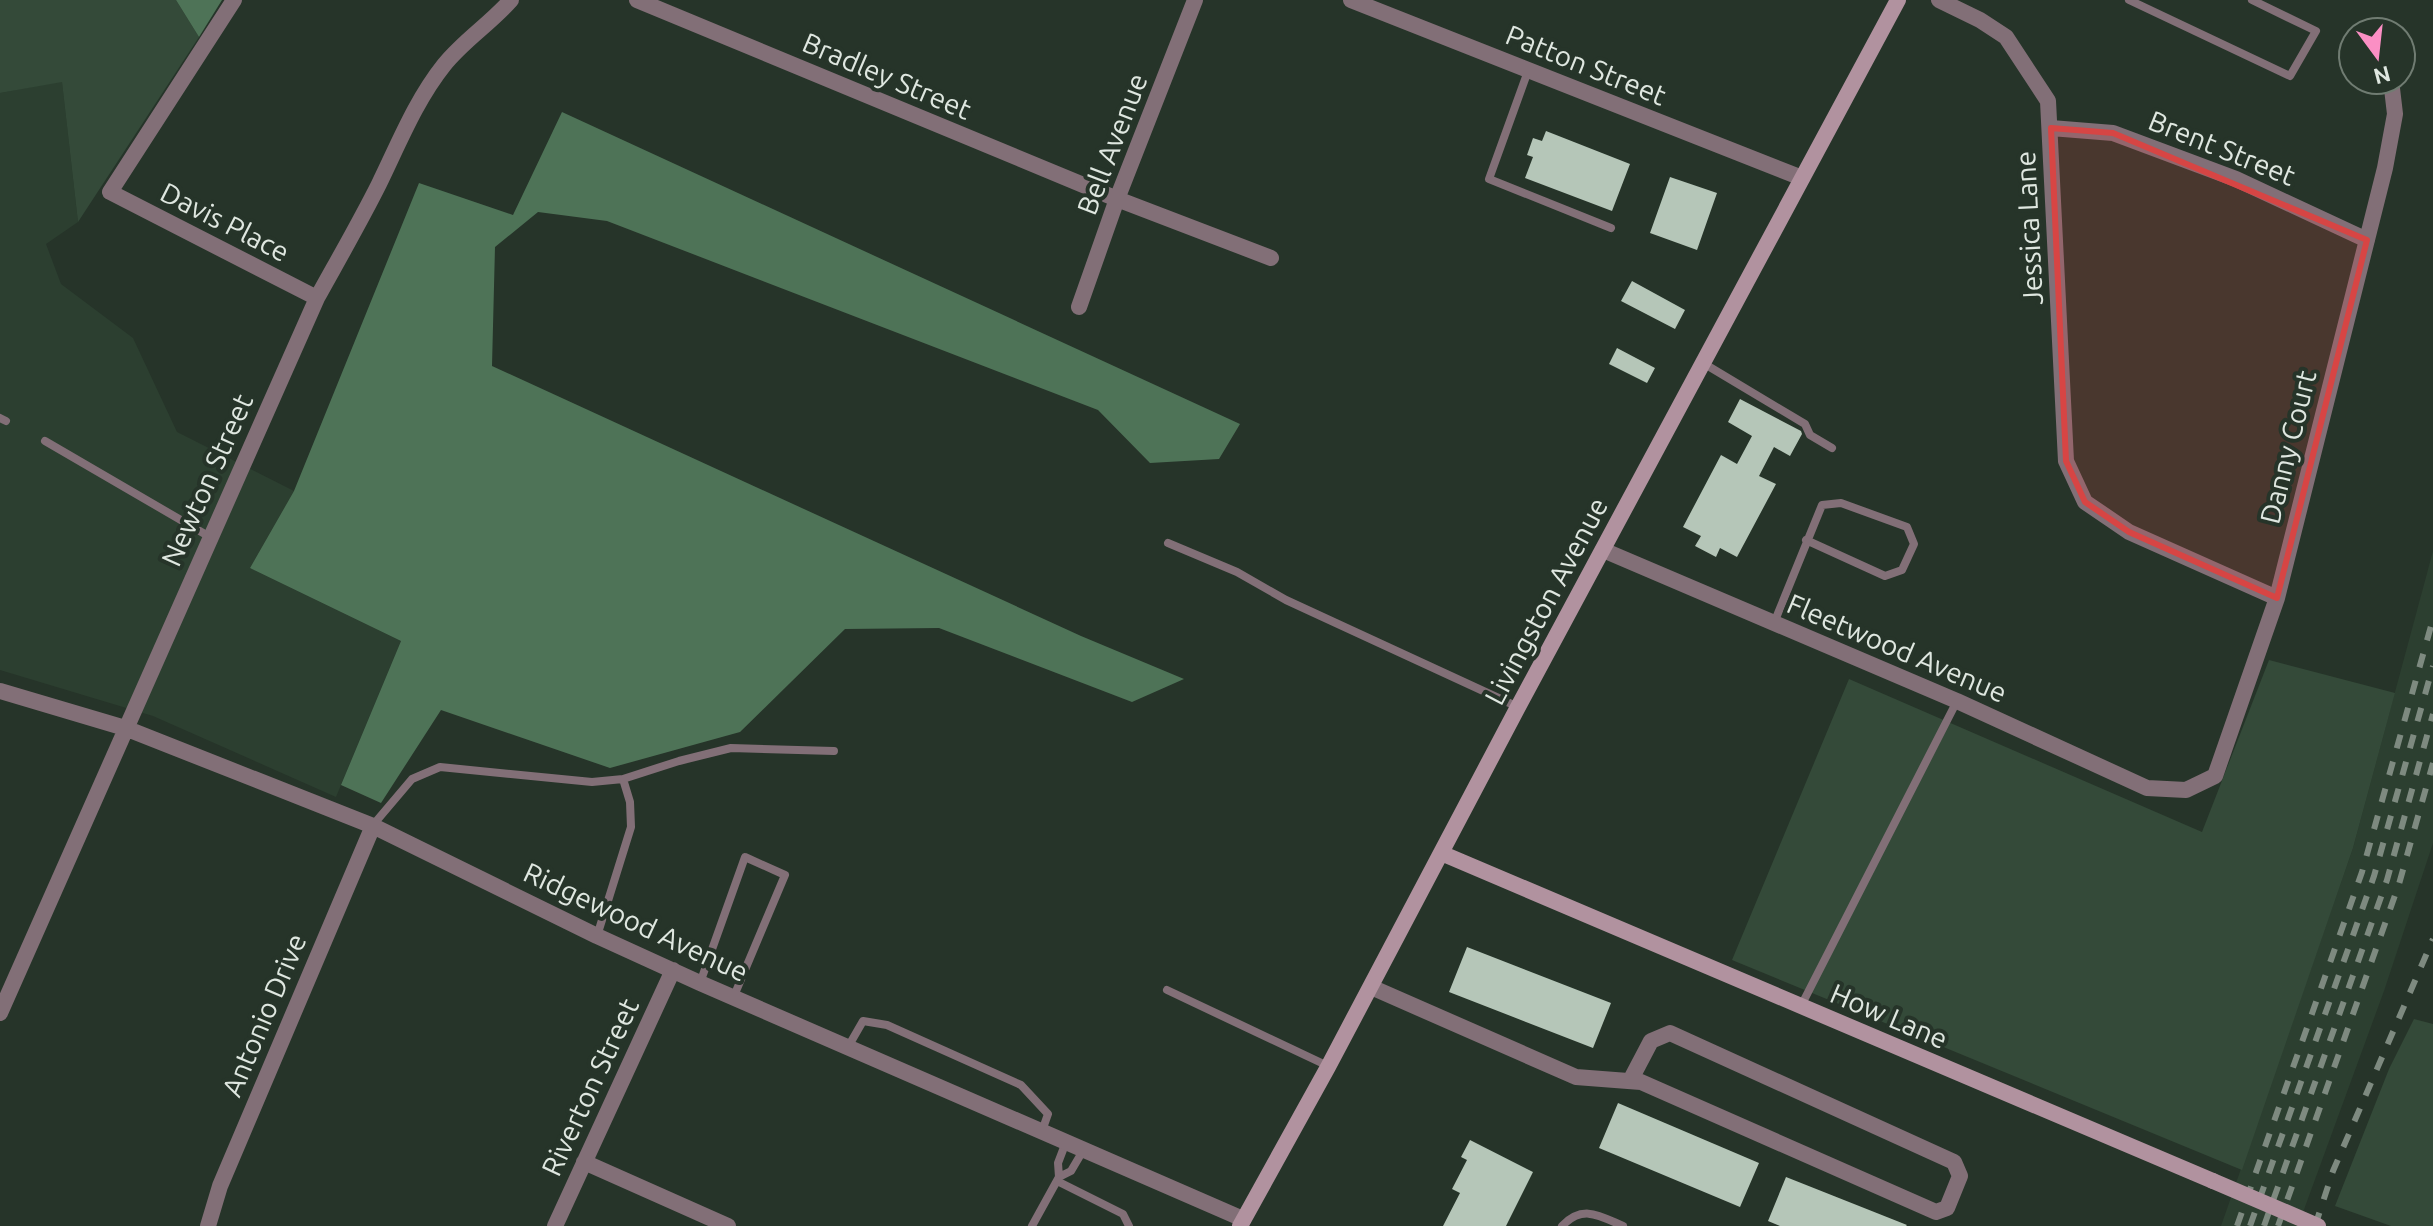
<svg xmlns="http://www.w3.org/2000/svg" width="2433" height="1226" font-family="Ubuntu,sans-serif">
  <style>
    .built { fill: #2c3f30 }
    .green { fill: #344a39 }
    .forest { fill: #4e7357 }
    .building { fill: #b5c6b8 }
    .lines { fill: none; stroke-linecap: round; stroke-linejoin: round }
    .lane { stroke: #826f77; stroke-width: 8 }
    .street { stroke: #826f77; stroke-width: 16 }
    .secondary { stroke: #b1929f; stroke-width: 16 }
    .rail { stroke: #7e8a80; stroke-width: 6; stroke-dasharray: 14 14; stroke-linecap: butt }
    .secondary-bridge { stroke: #b1929f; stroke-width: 16 }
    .marked { fill: #d74544; fill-opacity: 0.2; stroke: #d74544; stroke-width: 6; stroke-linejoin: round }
    .labels { text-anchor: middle; stroke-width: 8; stroke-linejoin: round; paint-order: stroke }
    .street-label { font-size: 28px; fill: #dfe7e0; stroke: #263429 }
  </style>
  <rect width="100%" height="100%" fill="#263429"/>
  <path class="built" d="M62,81L78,222L46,244L61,284L133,338L177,432L294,491L250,568L401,641L336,797L153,716L0,670V93Z
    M2433,551V843L2384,991L2298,1226H2221L2353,848Z"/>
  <path class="green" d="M0,0H176L199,37L78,222L62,82L0,93Z
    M2269,660L2395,693L2353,848L2242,1170L1732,960L1849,679L2202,832Z
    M2414,1019L2433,1024V1226H2391L2335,1206L2389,1069Z"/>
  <path class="forest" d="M176,0H222L199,37Z
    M562,112L1240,424L1219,459L1150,463L1098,410L607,221L538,212L495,247L492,366L1081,636L1184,679L1132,702L939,628L845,629L740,732L610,768L441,710L381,803L341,785L401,641L250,568L294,491L419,183L513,215Z"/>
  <path class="building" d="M1546,131L1630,164L1612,211L1525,178L1533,157L1527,155L1533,138L1542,141Z
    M1670,177L1717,193L1697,250L1650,233Z
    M1632,281L1685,310L1675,329L1621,301Z
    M1617,348L1655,368L1647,383L1609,364Z
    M1740,399L1801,431L1802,434L1790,456L1774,447L1759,476L1776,484L1737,557L1720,548L1716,557L1695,546L1701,536L1683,527L1721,455L1737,464L1752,436L1728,422Z
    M1467,947L1611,1003L1593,1048L1449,992Z
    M1618,1103L1759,1163L1740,1207L1599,1148Z
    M1470,1140L1533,1172L1506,1226H1443L1460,1193L1452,1189L1467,1160L1461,1157Z
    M1786,1177L1907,1225L1906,1226H1780L1768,1221Z"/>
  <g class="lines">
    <path class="lane" d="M2129,0L2290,76L2316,31L2252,0
      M1528,71L1489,179L1611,228
      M1703,363L1805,424L1810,435L1832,448
      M0,418L6,421
      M45,441L210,537
      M1168,543L1237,572L1286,600L1518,707
      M1774,623L1822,505L1841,503L1907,527L1914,544L1902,570L1885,576L1806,540
      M373,825L412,779L440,767L592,782L623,779L679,761L731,748L834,751
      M597,936L631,827L630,802L623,779
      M700,983L745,857L785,875L734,996
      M1167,990L1328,1066
      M1801,1006L1957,701
      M848,1047L863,1021L887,1025L1021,1085L1048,1114L1042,1131
      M1059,1177L1071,1171L1084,1149
      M1057,1181L1123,1214L1129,1226
      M1032,1226L1059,1177L1058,1163L1066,1142
      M1562,1226C1583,1204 1600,1216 1623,1226"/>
    <path class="street" d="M234,0L110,192L317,298
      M637,0L1117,199L1271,258
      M1351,0L1802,178
      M1939,0L1980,20L2006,37L2048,101L2066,461L2085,502L2129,532L2277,598
      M2051,128L2113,133L2236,179L2367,240
      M1079,307L1117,199L1195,0
      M1603,550L1957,701L2147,788L2186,790L2215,776L2277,598L2385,168L2395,114L2391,80
      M0,691L125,728L373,826L597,936L700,983L1243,1219
      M1371,987L1576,1077L1641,1082L1936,1212L1947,1208L1960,1176L1954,1162L1670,1033L1651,1041L1630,1081
      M0,1013L317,298C338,260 360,222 379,184C399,143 416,100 444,65C464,40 490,24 511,0
      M584,1162L728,1226
      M208,1226L220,1186L373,826
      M555,1226L673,970"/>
    <path class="secondary" d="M1441,853L2213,1181
      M1240,1226L1328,1067L1518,707L1898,0"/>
    <path class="rail" d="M2237,1226L2362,872L2433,619
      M2250,1226L2374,876L2433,666
      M2264,1226L2387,880L2433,714
      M2278,1226L2399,884L2433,763
      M2315,1226L2333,1171L2433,939"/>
    <path class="secondary-bridge" d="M2213,1181L2318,1226"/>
  </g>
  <path class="marked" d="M2051,128L2113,133L2367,240L2277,598L2129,532L2085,502L2066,461Z"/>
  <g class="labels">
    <g class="street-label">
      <text transform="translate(1586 65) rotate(22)" y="10">Patton Street</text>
      <text transform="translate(887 76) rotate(23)" y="10">Bradley Street</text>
      <text transform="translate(1112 144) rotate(-69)" y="10">Bell Avenue</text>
      <text transform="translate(2222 148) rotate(22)" y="10">Brent Street</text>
      <text transform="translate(225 222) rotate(27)" y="10">Davis Place</text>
      <text transform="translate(2029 228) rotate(-93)" y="10">Jessica Lane</text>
      <text transform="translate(2288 447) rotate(-76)" y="10">Danny Court</text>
      <text transform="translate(207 480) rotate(-66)" y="10">Newton Street</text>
      <text transform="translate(1546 601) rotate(-62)" y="10">Livingston Avenue</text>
      <text transform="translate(1897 648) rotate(23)" y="10">Fleetwood Avenue</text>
      <text transform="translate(636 922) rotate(25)" y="10">Ridgewood Avenue</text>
      <text transform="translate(264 1015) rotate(-67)" y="10">Antonio Drive</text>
      <text transform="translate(1889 1016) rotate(23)" y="10">How Lane</text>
      <text transform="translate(590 1087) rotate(-65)" y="10">Riverton Street</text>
    </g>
  </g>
  <g transform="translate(2377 56) rotate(165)"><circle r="38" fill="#263429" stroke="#707c72" stroke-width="2"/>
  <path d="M0-6L14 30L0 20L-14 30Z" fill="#fb8fc4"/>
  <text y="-12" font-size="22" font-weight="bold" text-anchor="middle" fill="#dfe7e0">N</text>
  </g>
</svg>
